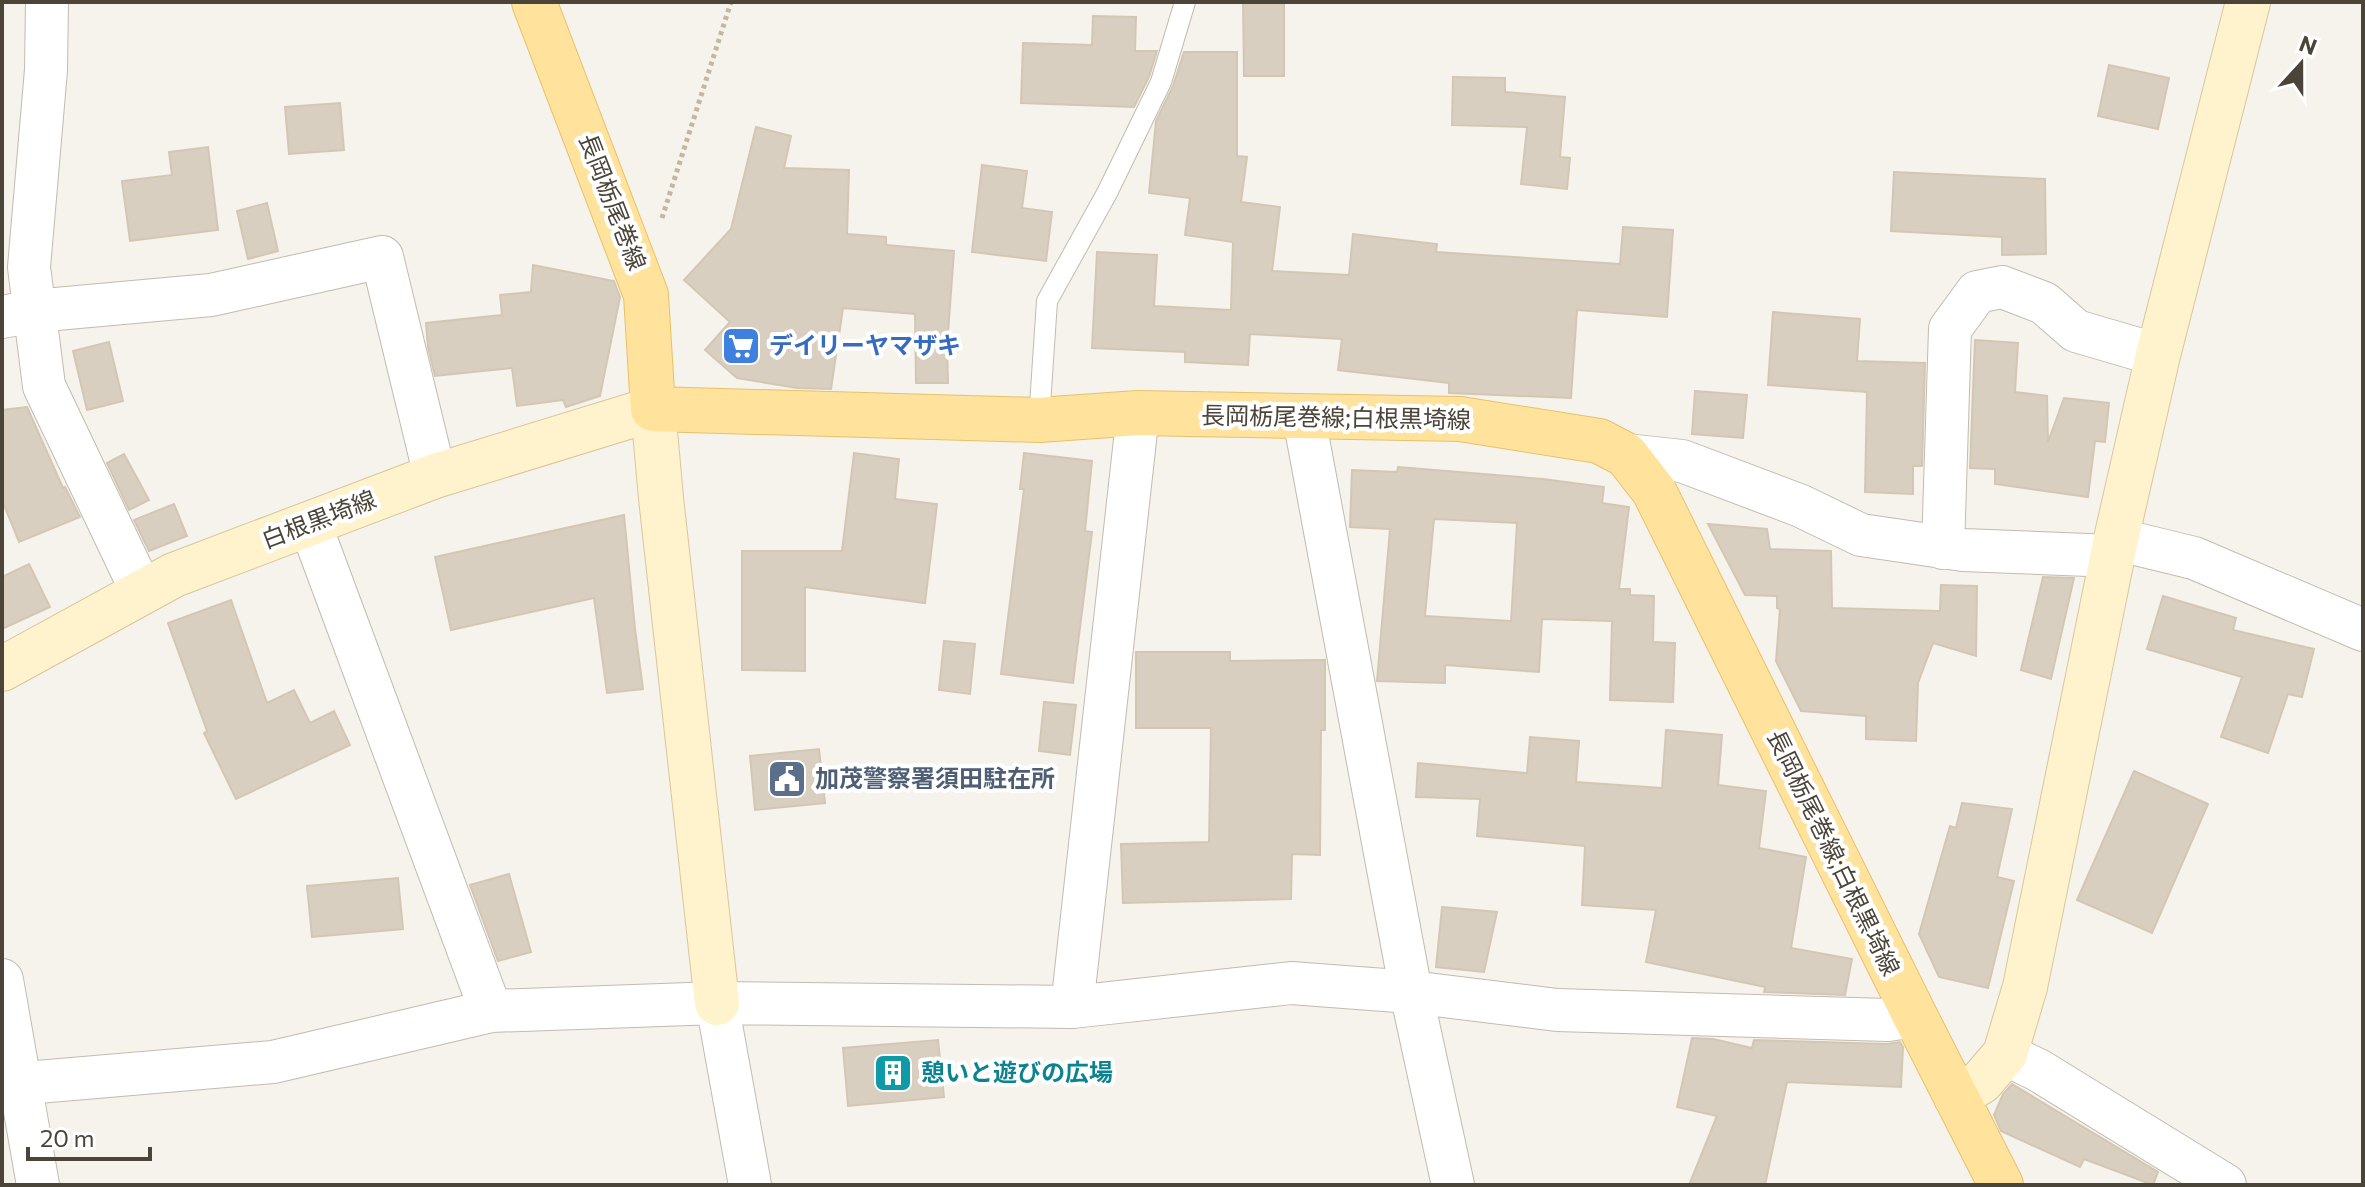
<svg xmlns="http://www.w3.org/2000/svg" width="2365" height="1187" font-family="Commissioner,'Noto Sans JP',sans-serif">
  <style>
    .building { fill: #d8cfc1; stroke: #d3c7b4; stroke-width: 2; fill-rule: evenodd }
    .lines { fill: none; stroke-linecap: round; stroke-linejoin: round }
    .lane-casing { stroke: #c2bbae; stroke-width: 22 }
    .street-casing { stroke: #c2bbae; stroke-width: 44 }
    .secondary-casing { stroke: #d6c79b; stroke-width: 46 }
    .primary-casing { stroke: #e6c16a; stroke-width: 46 }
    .path { stroke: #c4b79f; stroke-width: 5; stroke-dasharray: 4 4; stroke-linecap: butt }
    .lane { stroke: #fff; stroke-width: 20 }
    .street { stroke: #fff; stroke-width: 42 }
    .secondary { stroke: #fff3cd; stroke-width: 44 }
    .primary { stroke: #ffe39c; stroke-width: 44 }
    .labels { text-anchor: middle; stroke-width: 8; stroke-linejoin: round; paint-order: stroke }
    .street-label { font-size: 24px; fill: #4b4439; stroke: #fff }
    .shop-label { font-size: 24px; font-weight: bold; fill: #366cbe; stroke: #fff; text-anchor: start }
    .service-label { font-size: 24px; font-weight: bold; fill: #4e5e75; stroke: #fff; text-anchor: start }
    .culture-label { font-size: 24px; font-weight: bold; fill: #0d838f; stroke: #fff; text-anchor: start }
  </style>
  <rect width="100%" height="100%" fill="#f6f3ec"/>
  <path class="building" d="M1243,2H1284V76H1244Z
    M1093,16L1136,17L1135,51H1157L1149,77L1134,107L1021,103L1023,43L1092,45Z
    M1184,52H1237V156L1247,157L1241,202L1280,207L1272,271L1349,275L1353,234L1437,244L1436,252L1620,264L1623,227L1673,230L1667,317L1577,310L1571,398L1449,393V383L1338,370L1342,339L1250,334L1248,365L1185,362V352L1092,348L1097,252L1157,255L1154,306L1231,310L1233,242L1185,235L1190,198L1149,193L1156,121L1173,86Z
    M2109,65L2169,78L2158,129L2098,116Z
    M1453,77L1505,78V92L1565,97L1560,157L1570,158L1567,189L1521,184L1527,127L1452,125Z
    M340,103L344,150L289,154L285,107Z
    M756,127L791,136L784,168L849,170L847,234L886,237V245L954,251L947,347L948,383H916L915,314L843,308L831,389L797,388L737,378L705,350L730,322L684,280L731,229Z
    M208,147L218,230L130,241L122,181L172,175L169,152Z
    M982,165L1027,171L1022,208L1052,212L1046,261L972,252Z
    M1894,172L2045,179L2046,254L2002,255V237L1891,231Z
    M267,203L278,251L248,259L237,211Z
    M533,265L614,281L620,297L600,396L566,407L563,400L517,406L512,368L435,376L428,347L426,323L502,315L500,295L531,292Z
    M1773,312L1860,319L1857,361L1925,363L1922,466H1913V494L1865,492L1867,392L1768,385Z
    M1975,340L2018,343L2015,392L2047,396L2048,442L2064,398L2109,403L2105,442L2095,441L2088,497L1995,484V469L1970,468Z
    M109,342L123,401L87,410L73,351Z
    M1695,391L1747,395L1743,438L1692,434Z
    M27,407L63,488L65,487L80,517L19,542L2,500V410Z
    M854,453L899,459L895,499L937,504L925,603L805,587V671L742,670V551H842Z
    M1024,453L1092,461L1085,531L1092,532L1073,683L1001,674L1024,489H1020Z
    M124,454L149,500L129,510L107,463Z
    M1398,467L1543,479L1604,487L1602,503L1629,507L1619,589H1630V595L1654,596L1653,642L1675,643L1673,702L1610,700L1612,621L1542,619L1539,672L1445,665V683L1377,681L1390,529L1350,527L1352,470L1397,472ZM1434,519L1517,523L1511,621L1425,616Z
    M174,504L187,536L149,551L134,520Z
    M624,515L635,629L643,689L607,693L594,598L451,630L435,557Z
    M1708,524L1767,529L1770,549L1831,551L1832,608L1940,611L1941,585L1977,586L1976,656L1933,643L1918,683L1916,741L1866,739V716L1801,711L1776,661L1780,609L1777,608V596L1745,595Z
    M29,564L50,607L2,629V577Z
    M2043,577L2074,578L2051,679L2021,670Z
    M2163,596L2236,618L2233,630L2314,649L2302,697L2288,694L2268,753L2221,737L2242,677L2147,649Z
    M231,600L267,703L294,690L310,723L334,711L350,745L236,799L204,733L207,731L168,623Z
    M944,641L975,644L970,694L939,690Z
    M1136,652H1230V661L1325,660V730H1321L1320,855L1292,854L1291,899L1123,903L1121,844L1209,842L1211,728H1136Z
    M1044,702L1076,705L1070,755L1039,751Z
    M1666,730L1722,735L1718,785L1766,791L1759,848L1806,857L1791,948L1852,959L1845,995L1764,992L1765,987L1646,962L1656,910L1582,905L1585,846L1477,836L1480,799L1416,797L1418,763L1527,773L1530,737L1579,741L1576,782L1662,788Z
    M819,749L825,803L755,810L750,756Z
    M2134,771L2208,804L2152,933L2077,900Z
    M1962,803L2012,809L1997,877L2014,881L1988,988L1939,977L1919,934L1950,826L1956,828Z
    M509,874L531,952L498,961L470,885Z
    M398,878L403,929L312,937L307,886Z
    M1442,907L1497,912L1484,972L1436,967Z
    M1692,1038L1713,1039L1752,1048L1754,1040L1887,1044L1900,1042L1903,1047L1901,1087L1787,1082L1765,1185H1689L1717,1116L1677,1107Z
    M938,1040L944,1097L848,1106L843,1048Z
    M2012,1084L2158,1172L2153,1185L2084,1159L2080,1167L2001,1131L1994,1115L2003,1094Z"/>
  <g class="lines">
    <g class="lane-casing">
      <path id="lane" d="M1039,420L1047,301L1107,193L1161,82L1185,2"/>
    </g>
    <g class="street-casing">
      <path id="street" d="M47,2L46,70L29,267L44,386L142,592
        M2,317L34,311L211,295L382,257L435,476
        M1304,418L1411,992L1453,1185
        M1626,455L1682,461L1801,506L1861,535L1963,550L2113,556
        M310,524L491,1011
        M2116,539L2194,558L2363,630
        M1943,548L1950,329L1977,292L2002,287L2044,303L2076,331L2158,355
        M2,980L38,1185
        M717,1003L750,1185
        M1072,1007L1138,413
        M2005,1054L2038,1070L2225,1185
        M2,1085L273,1062L491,1011L717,1003L1072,1007L1291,983L1411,992L1557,1010L1888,1020L1915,1016"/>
    </g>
    <g class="secondary-casing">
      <path id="secondary" d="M2,669L174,575L435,476L653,409L661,498L717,1003
        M1956,1097L1981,1082L2005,1054L2025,987L2116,539L2158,355L2248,2"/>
    </g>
    <g class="primary-casing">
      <path id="primary" d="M534,2L646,295L653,409L1039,420L1138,413L1460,419L1599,441L1626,455L1654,491L1915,1016L2001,1185"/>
    </g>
    <path class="path" d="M662,218L731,2"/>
    <use href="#lane" class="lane"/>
    <use href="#street" class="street"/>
    <use href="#secondary" class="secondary"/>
    <use href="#primary" class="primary"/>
  </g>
  <defs>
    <g id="supermarket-square" transform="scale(2)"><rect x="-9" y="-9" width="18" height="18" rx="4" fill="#3f7fe0" stroke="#fff"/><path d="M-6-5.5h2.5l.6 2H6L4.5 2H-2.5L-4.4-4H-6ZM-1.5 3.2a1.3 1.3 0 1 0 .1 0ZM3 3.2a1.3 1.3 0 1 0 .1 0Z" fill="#fff"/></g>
    <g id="civic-square" transform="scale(2)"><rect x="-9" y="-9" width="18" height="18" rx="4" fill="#5c6f8a" stroke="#fff"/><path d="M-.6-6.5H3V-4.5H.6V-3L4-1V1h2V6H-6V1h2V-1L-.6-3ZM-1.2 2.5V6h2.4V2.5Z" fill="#fff"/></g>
    <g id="building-square" transform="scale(2)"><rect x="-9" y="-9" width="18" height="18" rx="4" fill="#0f9aa8" stroke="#fff"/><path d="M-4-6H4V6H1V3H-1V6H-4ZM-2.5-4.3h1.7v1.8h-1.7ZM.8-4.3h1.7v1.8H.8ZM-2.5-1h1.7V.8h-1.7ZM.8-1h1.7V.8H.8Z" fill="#fff"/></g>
  </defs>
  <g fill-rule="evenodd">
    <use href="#supermarket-square" x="741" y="346"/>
    <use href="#civic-square" x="787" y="779"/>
    <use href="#building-square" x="893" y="1073"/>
  </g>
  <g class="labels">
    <g class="street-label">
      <text transform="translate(612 202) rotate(69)" y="8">長岡栃尾巻線</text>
      <text transform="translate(1336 418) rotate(1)" y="8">長岡栃尾巻線;白根黒埼線</text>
      <text transform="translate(319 520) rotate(-21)" y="8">白根黒埼線</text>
      <text transform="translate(1833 853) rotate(64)" y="8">長岡栃尾巻線;白根黒埼線</text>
    </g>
    <g class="shop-label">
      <text x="769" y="354">デイリーヤマザキ</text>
    </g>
    <g class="service-label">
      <text x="815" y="787">加茂警察署須田駐在所</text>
    </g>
    <g class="culture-label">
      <text x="921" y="1081">憩いと遊びの広場</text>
    </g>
  </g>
  <rect width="2365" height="1187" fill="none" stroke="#4b4439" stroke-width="8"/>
  <g transform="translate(2301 64) rotate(21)" stroke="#ffffff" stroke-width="6" paint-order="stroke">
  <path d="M0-6L14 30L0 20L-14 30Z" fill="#4b4439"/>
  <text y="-12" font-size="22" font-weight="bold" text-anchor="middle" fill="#4b4439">N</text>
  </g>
  <path d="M28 1147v12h122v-12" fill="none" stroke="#4b4439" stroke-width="4"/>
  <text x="40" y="1147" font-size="24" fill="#4b4439" stroke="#ffffff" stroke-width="6" paint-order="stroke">20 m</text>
</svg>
